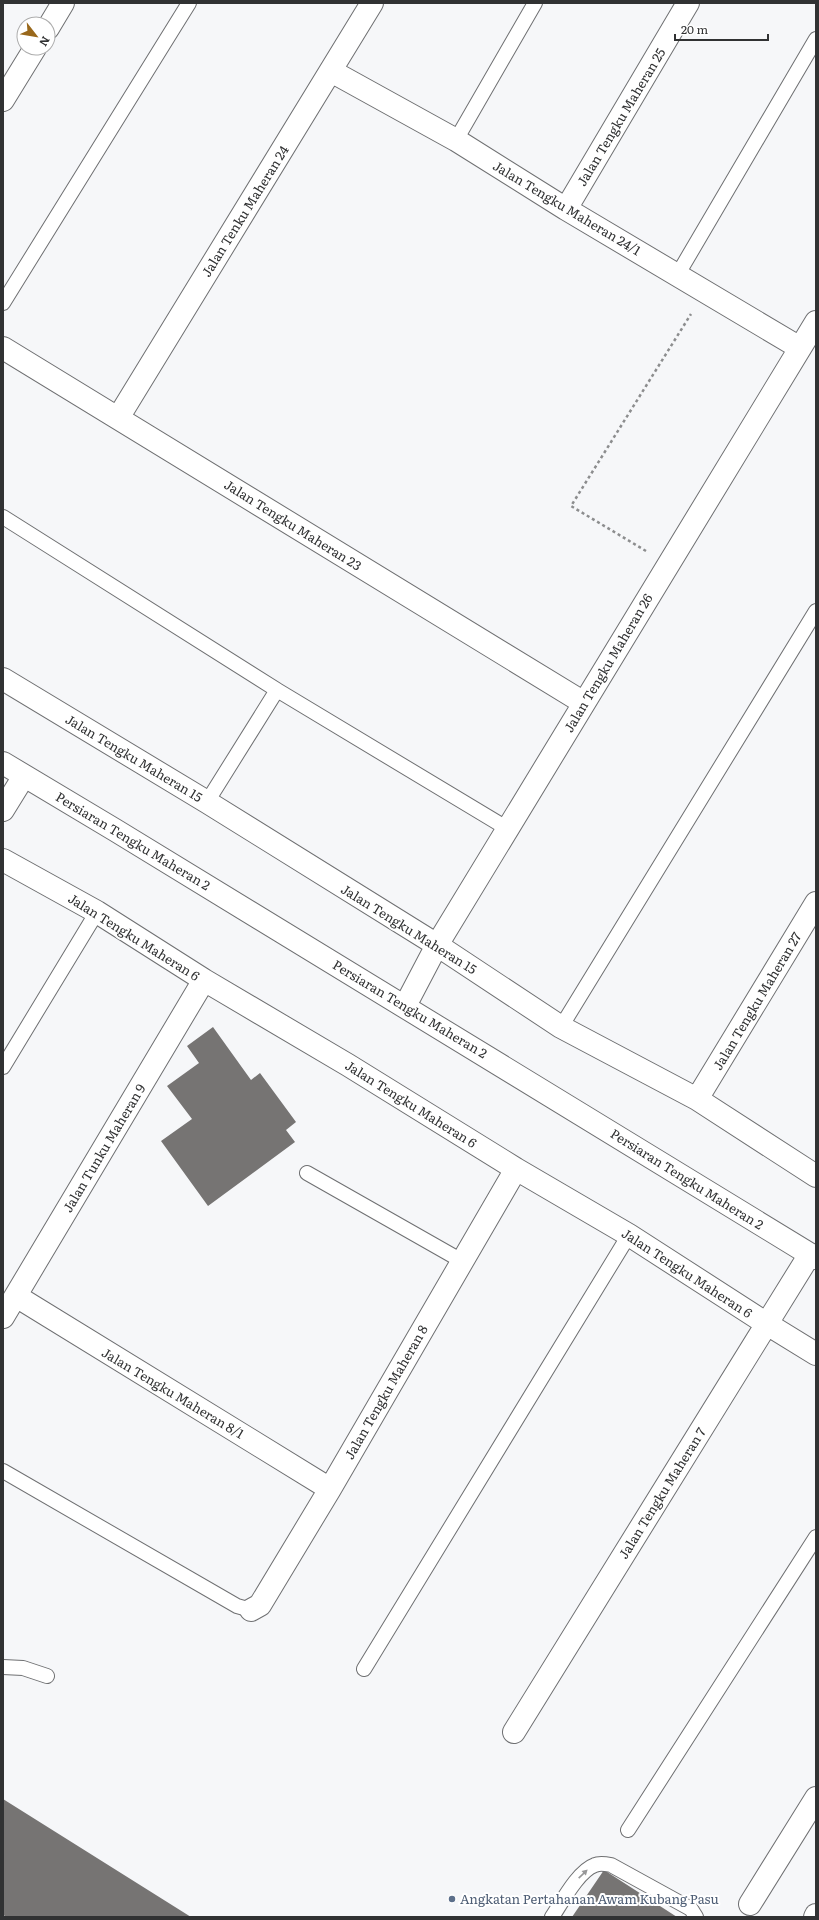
<svg xmlns="http://www.w3.org/2000/svg" width="819" height="1920" font-family="Literata,serif">
  <style>
    .building { fill: #767473 }
    .lines { fill: none; stroke-linecap: round; stroke-linejoin: round }
    .lane-casing { stroke: #6f7072; stroke-width: 16 }
    .street-casing { stroke: #6f7072; stroke-width: 24 }
    .secondary-casing { stroke: #6f7072; stroke-width: 24 }
    .path { stroke: #8c8d8e; stroke-width: 2.5; stroke-dasharray: 3 3; stroke-linecap: butt }
    .lane { stroke: #fff; stroke-width: 14 }
    .street { stroke: #fff; stroke-width: 22 }
    .secondary { stroke: #fff; stroke-width: 22 }
    .oneway { fill: #989899 }
    .service-dot { fill: #5c6f8a; stroke: #fff; stroke-width: 1.5 }
    .labels { text-anchor: middle; stroke-width: 4; stroke-linejoin: round; paint-order: stroke }
    .street-label { font-size: 13px; fill: #313233; stroke: #fff }
    .service-label { font-size: 13px; fill: #4e5e75; stroke: #fff; text-anchor: start }
  </style>
  <rect width="100%" height="100%" fill="#f6f7f9"/>
  <path class="building" d="M213,1027L251,1080L260,1073L296,1122L286,1130L295,1142L208,1206L161,1141L192,1119L167,1086L199,1063L187,1046Z
    M3,1799L191,1917H7L3,1915Z
    M604,1870L677,1917H572Z"/>
  <g class="lines">
    <g class="lane-casing">
      <path id="lane" d="M456,140L535,3
        M678,274L816,39
        M3,303L189,3
        M3,517L277,690
        M207,802L277,690L508,829
        M561,1027L816,611
        M3,1067L97,912
        M307,1173L462,1261
        M3,1471L237,1606L251,1610
        M3,1667L23,1668L47,1676
        M364,1669L629,1235
        M628,1830L816,1537
        M552,1917C562,1902 578,1871 595,1865C599,1863 606,1864 611,1865L691,1909L696,1917"/>
    </g>
    <g class="street-casing">
      <path id="street" d="M48,28L63,3
        M331,71L456,140L566,209L800,348
        M3,100L35,48
        M566,209L688,3
        M3,348L584,703
        M118,418L372,3
        M3,679L207,802L437,945L561,1027L697,1099L816,1176
        M3,763L115,830L816,1258
        M3,810L24,776
        M3,860L97,912L204,980L348,1065L516,1169L629,1235L767,1324L816,1354
        M405,1006L437,945L816,322
        M697,1099L816,903
        M16,1296L330,1489
        M3,1317L204,980
        M251,1610L260,1605L330,1489L516,1169
        M514,1732L810,1254
        M750,1904L816,1798"/>
    </g>
    <g class="secondary-casing">
      <path id="secondary" d="M815,1917L816,1915"/>
    </g>
    <path class="path" d="M646,551L571,506L691,314"/>
    <use href="#lane" class="lane"/>
    <use href="#street" class="street"/>
    <use href="#secondary" class="secondary"/>
  </g>
  <defs><path id="oneway-solid" d="M-6-.8H1V-3.2L6.5 0L1 3.2V.8H-6Z"/></defs>
  <use class="oneway" href="#oneway-solid" transform="translate(583 1874) rotate(-44)"/>
  <circle class="service-dot" cx="452" cy="1899" r="4"/>
  <g class="labels">
    <g class="street-label">
      <text transform="translate(621 117) rotate(-59)" y="5">Jalan Tengku Maheran 25</text>
      <text transform="translate(567 208) rotate(31)" y="5">Jalan Tengku Maheran 24/1</text>
      <text transform="translate(245 211) rotate(-58)" y="5">Jalan Tenku Maheran 24</text>
      <text transform="translate(293 525) rotate(32)" y="5">Jalan Tengku Maheran 23</text>
      <text transform="translate(608 663) rotate(-59)" y="5">Jalan Tengku Maheran 26</text>
      <text transform="translate(134 758) rotate(31)" y="5">Jalan Tengku Maheran 15</text>
      <text transform="translate(133 841) rotate(31)" y="5">Persiaran Tengku Maheran 2</text>
      <text transform="translate(409 929) rotate(32)" y="5">Jalan Tengku Maheran 15</text>
      <text transform="translate(134 937) rotate(32)" y="5">Jalan Tengku Maheran 6</text>
      <text transform="translate(757 1001) rotate(-59)" y="5">Jalan Tengku Maheran 27</text>
      <text transform="translate(410 1009) rotate(31)" y="5">Persiaran Tengku Maheran 2</text>
      <text transform="translate(411 1104) rotate(32)" y="5">Jalan Tengku Maheran 6</text>
      <text transform="translate(104 1148) rotate(-59)" y="5">Jalan Tunku Maheran 9</text>
      <text transform="translate(687 1179) rotate(32)" y="5">Persiaran Tengku Maheran 2</text>
      <text transform="translate(687 1273) rotate(33)" y="5">Jalan Tengku Maheran 6</text>
      <text transform="translate(386 1392) rotate(-60)" y="5">Jalan Tengku Maheran 8</text>
      <text transform="translate(173 1393) rotate(31)" y="5">Jalan Tengku Maheran 8/1</text>
      <text transform="translate(662 1493) rotate(-58)" y="5">Jalan Tengku Maheran 7</text>
    </g>
    <g class="service-label">
      <text x="460" y="1904">Angkatan Pertahanan Awam Kubang Pasu</text>
    </g>
  </g>
  <rect width="819" height="1920" fill="none" stroke="#313233" stroke-width="8"/>
  <g transform="translate(36 36) rotate(121)"><circle r="19" fill="#ffffff" stroke="#adadad"/>
  <path d="M0-3L7 15L0 10L-7 15Z" fill="#99681b"/>
  <text y="-6" font-size="11" font-weight="bold" text-anchor="middle" fill="#313233">N</text>
  </g>
  <path d="M675 34v6h93v-6" fill="none" stroke="#313233" stroke-width="2"/>
  <text x="681" y="34" font-size="12" fill="#313233" stroke="#ffffff" stroke-width="3" paint-order="stroke">20 m</text>
</svg>
